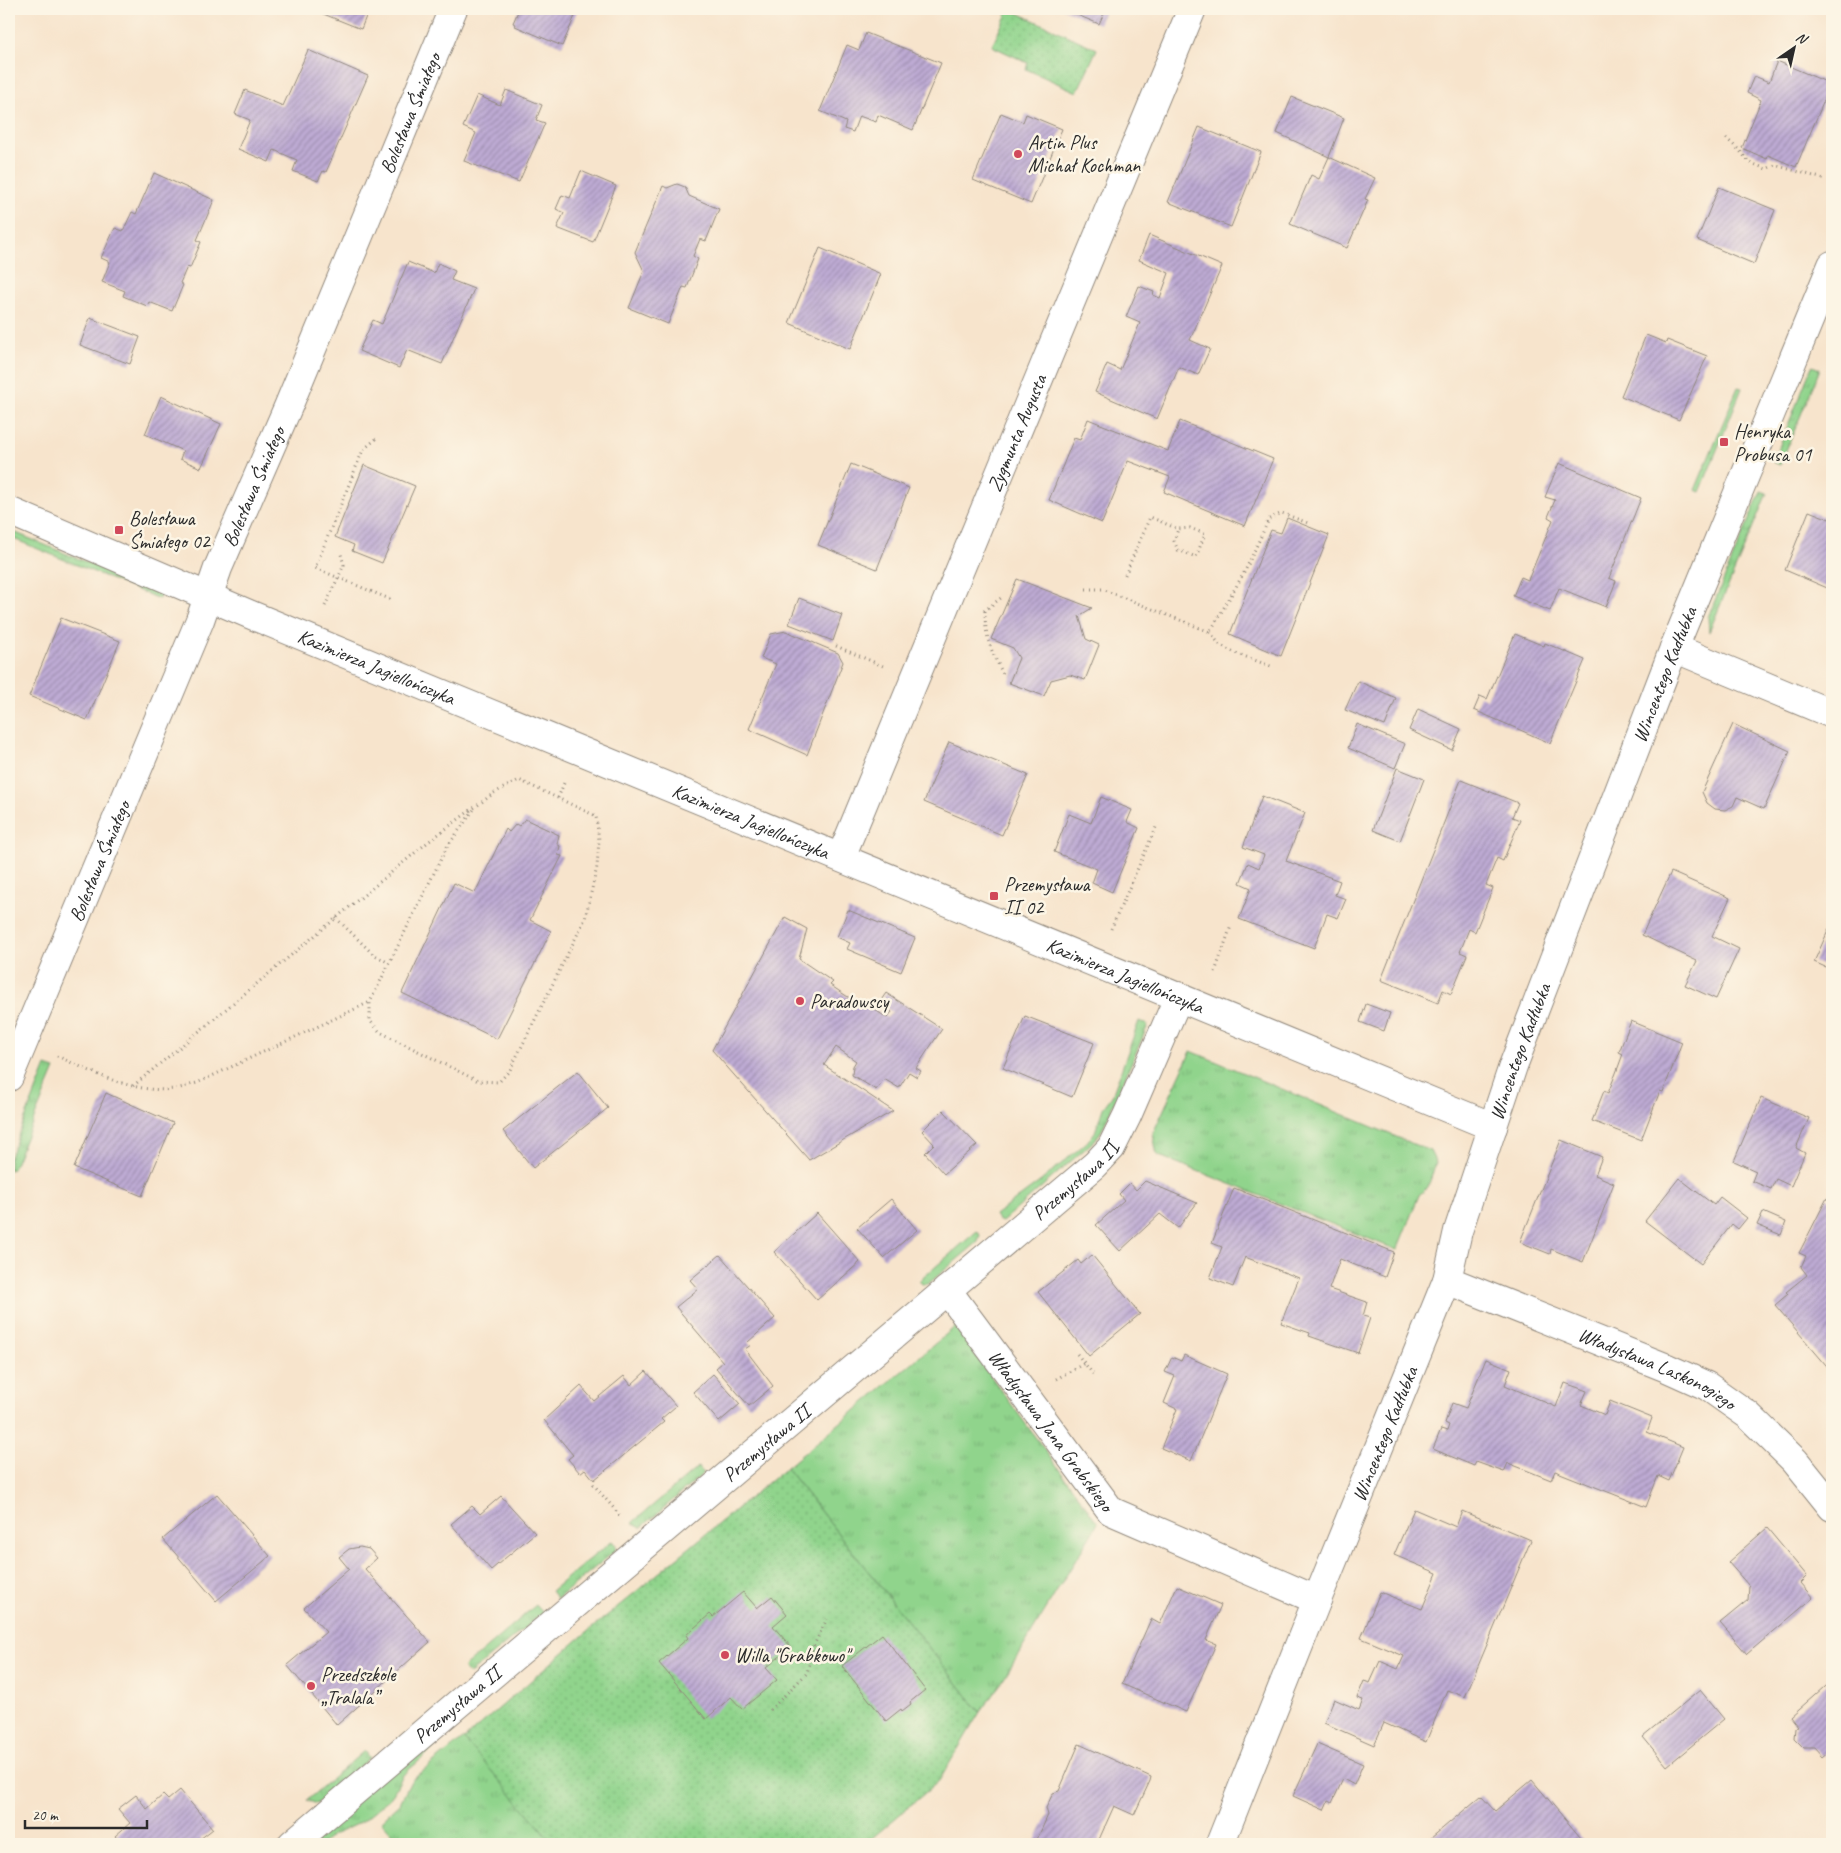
<svg xmlns="http://www.w3.org/2000/svg" width="1841" height="1853" font-family="Caveat,sans-serif">
<style>
.grass{fill:url(#grass-tufts);stroke:#5e805c}
.park{fill:url(#park-dots);stroke:#5e805c}
.building{fill:url(#building-hatch)}
.lines{fill:none;stroke-linecap:round;stroke-linejoin:round}
.minor-casing{stroke:#91887c;stroke-width:30}
.path{stroke:#91887c;stroke-width:3;stroke-dasharray:1 4;stroke-linecap:butt}
.minor{stroke:#fff;stroke-width:28}
.poi-dot{fill:#d1495b;stroke:#fcf5e5;stroke-width:2}
.labels{text-anchor:middle;stroke-width:5;stroke-linejoin:round;paint-order:stroke}
.street-label{font-size:20px;fill:#2b2b2b;stroke:#fcf5e5}
.poi-label{font-size:20px;fill:#2b2b2b;stroke:#fcf5e5;text-anchor:start}
</style>
<defs>
<pattern id="grass-tufts" width="24" height="20" patternUnits="userSpaceOnUse" patternTransform="scale(1.25)"><rect width="24" height="20" fill="#90d48c"/><path d="M3 7l-1-3M5 7V3M7 7l1-3M15 17l-1-3M17 17v-4M19 17l1-3" fill="none" stroke="#7cb679"/></pattern>
<pattern id="park-dots" width="8" height="8" patternUnits="userSpaceOnUse" patternTransform="scale(1.25)"><rect width="8" height="8" fill="#90d48c"/><path d="M2 2h.1M6 6h.1" fill="none" stroke="#7cb679" stroke-width="1.8" stroke-linecap="round"/></pattern>
<pattern id="building-hatch" width="6" height="6" patternUnits="userSpaceOnUse" patternTransform="scale(1.25)"><rect width="6" height="6" fill="#beabd4"/><path d="M-1 1l2-2M0 6l6-6M5 7l2-2" fill="none" stroke="#9b8bac"/></pattern>
</defs>
<rect width="100%" height="100%" fill="#fcf5e5"/>
<filter id="ink" filterUnits="userSpaceOnUse"><feTurbulence type="fractalNoise" baseFrequency=".02" numOctaves="2"/><feDisplacementMap in="SourceGraphic" scale="10" xChannelSelector="R" yChannelSelector="G"/><feConvolveMatrix kernelMatrix="1 2 1 2 8 2 1 2 1" color-interpolation-filters="sRGB"/></filter>
<filter id="wash" filterUnits="userSpaceOnUse"><feTurbulence type="fractalNoise" baseFrequency=".0096" numOctaves="4" result="noise"/><feDisplacementMap in="SourceGraphic" scale="20" xChannelSelector="R" yChannelSelector="G"/><feGaussianBlur stdDeviation="1.12" result="paint"/><feColorMatrix in="noise" values="0 0 0 0 0 0 0 0 0 0 0 0 0 0 0 0 0 1.4 0 .05"/><feComposite in="paint" operator="in"/></filter>
<g filter="url(#wash)">
<rect width="100%" height="100%" fill="#f7e4cc"/>
<path class="grass" d="M1812 366 1820 369 1780 465 1773 462Z
M1738 387 1742 388 1700 492 1695 490Z
M1761 491 1767 493 1709 632 1708 617Z
M9 530 161 593 159 599 9 537Z
M1139 1021 1148 1025 1102 1130 1095 1140 1002 1222 998 1220 995 1215 1041 1181 1087 1142 1095 1132 1103 1108 1112 1096Z
M1191 1051 1430 1151 1436 1163 1428 1187 1419 1195 1397 1250 1157 1155 1153 1133Z
M46 1066 55 1069 13 1169 9 1170V1159Z
M977 1231 980 1235 978 1242 928 1284H922L919 1281Z
M955 1327 1098 1523 1002 1682 980 1712 786 1468Z
M698 1467 704 1473 641 1528 632 1523Z
M612 1541 616 1545 615 1551 557 1599 551 1591Z
M536 1605 543 1613 469 1674 463 1668Z
M464 1738 554 1844H401L381 1821 400 1803 411 1781Z
M436 1746 403 1775 391 1797 363 1821 331 1836 322 1844H315L337 1815 387 1773Z
M364 1751 369 1758 317 1804 307 1800Z"/>
<path class="park" d="M1009 9 1097 49 1077 92 1026 69 1028 63 992 46Z
M786 1468 980 1712 939 1781 865 1844H554L464 1739 581 1637Z"/>
<g id="blocks">
<path class="building" d="M311 9H369L361 29Z
M519 9H578L562 46 515 26 516 24 513 23Z
M1063 9H1106L1099 24Z
M866 33 941 63 913 130 878 115 876 122 859 116 853 132 844 129 846 122 820 111 847 45 859 50Z
M308 50 368 76 326 172 323 171 318 181 293 171 297 160 274 150 269 162 238 149 250 120 235 114 245 90 283 106Z
M1777 61 1831 84 1796 167 1768 155 1767 159 1742 148 1761 100 1747 93 1754 76 1769 82Z
M506 90 542 105 536 120 545 123 519 182 464 161 476 133 463 127 477 95 500 105Z
M1292 97 1344 118 1329 157 1277 133Z
M1001 113 1023 122 1026 114 1062 129 1031 204 973 180Z
M1199 127 1261 152 1231 227 1168 202Z
M1329 157 1375 178 1365 199 1368 200 1347 248 1290 224 1311 175 1319 179Z
M581 171 616 186 593 242 557 228 564 213 556 209 562 195 570 198Z
M154 173 214 200 197 240 201 242 190 268 187 267 180 283 183 285 172 311 149 302 147 306 123 296 125 291 102 282 110 262 101 258 115 228 123 231 132 212 136 214Z
M677 184 685 187 689 196 719 209 706 241 700 239 693 256 698 259 687 288 683 287 668 324 629 308 644 271 635 252 663 186 667 188Z
M1719 187 1775 210 1754 264 1697 240Z
M1149 235 1222 266 1190 340 1210 349 1198 375 1179 367 1157 419 1095 392 1107 364 1120 370 1140 323 1126 317 1139 286 1154 292 1153 295 1160 298 1169 273 1139 260Z
M820 248 881 274 850 349 789 323Z
M408 262 434 273 438 263 455 271 451 280 474 289 442 364 407 350 399 368 359 351 373 320 382 324Z
M90 318 140 337 130 364 80 345Z
M1646 335 1666 343 1667 340 1707 356 1679 420 1621 396Z
M161 396 221 424 201 468 180 459 183 451 145 434Z
M1088 419 1168 451 1180 421 1273 459 1245 526 1164 492 1170 477 1128 461 1102 523 1049 500 1074 438 1080 440Z
M1559 463 1641 498 1609 578 1616 581 1606 607 1559 588 1550 611 1513 596 1521 577 1528 580 1553 520 1548 517 1555 500 1545 497Z
M851 464 909 488 877 569 818 545Z
M364 465 415 486 382 563 352 551 354 545 335 537Z
M1809 511 1832 520V590L1785 570Z
M1287 518 1329 535 1281 656 1230 634 1271 530 1281 533Z
M1017 579 1092 608 1079 616 1086 639 1099 645 1085 680 1070 675 1051 680 1044 696 1009 683 1019 658 1013 648 991 639Z
M799 598 842 615 833 641 789 624Z
M61 618 120 641 87 720 29 696Z
M786 631 838 653 843 662 807 755 749 729 776 664 761 658 771 634Z
M1515 634 1544 646 1545 643 1585 660 1550 743 1474 710 1480 696 1487 699Z
M1358 681 1396 698 1385 726 1345 710Z
M1418 709 1461 729 1452 750 1409 730Z
M1357 724 1405 744 1395 768 1348 748Z
M1733 724 1790 751 1764 809 1737 797 1733 806 1725 810 1715 809 1707 803 1702 792Z
M949 742 1028 775 1002 835 924 802Z
M1397 768 1424 779 1400 841 1373 830Z
M1461 780 1518 803 1512 817 1520 820 1503 861 1497 858 1486 885 1493 888 1475 932 1469 929 1460 952 1467 955 1451 994 1443 990 1438 1003 1381 980Z
M1262 796 1305 813 1286 861 1340 881 1335 895 1346 899 1338 918 1327 914 1314 948 1239 919 1251 888 1240 883 1248 863 1259 868 1264 855 1243 847Z
M1101 797 1132 810 1127 822 1139 828 1112 892 1092 883 1097 869 1054 852 1069 814 1091 823Z
M525 819 559 835 557 844 560 846 558 855 562 856 530 920 551 931 497 1039 402 993 454 883 475 893 506 829 509 832 516 824 519 826Z
M1671 872 1730 898 1712 936 1739 949 1716 999 1685 985 1697 961 1642 935Z
M848 910 915 938 901 972 847 949 850 943 837 937Z
M785 917 807 929 799 959 833 982 830 985 863 1007 865 1003 887 1018 892 1012 879 1003 886 993 942 1029 916 1068 921 1071 917 1077 909 1072 899 1088 884 1079 876 1090 852 1075 853 1066 856 1061 836 1047 824 1065 893 1111 809 1160 712 1050Z
M1832 922V970L1814 962Z
M1366 1004 1390 1013 1384 1031 1360 1022Z
M1025 1016 1094 1043 1072 1097 1003 1068Z
M1631 1021 1682 1042 1663 1092 1660 1091 1641 1140 1592 1121 1604 1091 1608 1093 1616 1073 1623 1054 1619 1052Z
M578 1071 608 1108 533 1168 503 1131Z
M106 1093 173 1123 142 1196 74 1168Z
M1761 1098 1809 1118 1796 1148 1805 1153 1791 1186 1776 1179 1771 1189 1752 1181 1756 1171 1734 1161Z
M943 1110 977 1145 944 1174 925 1153 934 1144 922 1131Z
M1561 1140 1602 1157 1595 1175 1614 1183 1583 1262 1551 1249 1550 1254 1520 1242Z
M1679 1178 1714 1205 1720 1197 1747 1218 1738 1229 1732 1224 1701 1264 1645 1221Z
M1145 1181 1197 1203 1178 1228 1160 1214 1120 1251 1096 1225 1124 1200 1119 1194 1130 1183 1136 1190Z
M1234 1188 1394 1252 1385 1277 1340 1259 1329 1289 1367 1302 1363 1316 1370 1318 1358 1353 1309 1336 1310 1333 1281 1323 1299 1278 1245 1257 1233 1287 1210 1278 1222 1247 1212 1243Z
M1827 1198 1832 1201V1372L1775 1305 1788 1294 1786 1292 1807 1275 1801 1267 1806 1256 1799 1253Z
M891 1199 917 1230 884 1258 857 1228Z
M1763 1212 1786 1222 1781 1235 1757 1225Z
M817 1213 860 1262 817 1300 774 1252Z
M720 1255 775 1318 748 1342 751 1345 745 1349 773 1386 749 1406 716 1368 723 1362 676 1307 698 1289 690 1280Z
M1092 1255 1140 1314 1089 1356 1038 1292 1078 1260 1081 1264Z
M1184 1355 1227 1374 1191 1461 1161 1448 1177 1409 1164 1403 1175 1376 1165 1372 1172 1357 1181 1361Z
M1486 1359 1511 1369 1505 1385 1556 1407 1565 1383 1587 1391 1581 1405 1605 1415 1610 1401 1652 1418 1647 1432 1683 1447 1669 1481 1658 1476 1646 1507 1555 1471 1551 1480 1508 1463 1504 1472 1476 1462 1474 1466 1433 1449 1441 1429 1447 1431 1449 1425 1445 1423 1452 1403 1466 1408Z
M646 1371 676 1406 661 1419 664 1422 594 1480 585 1469 580 1473 568 1459 573 1455 544 1420 581 1386 594 1401 624 1376 631 1385Z
M713 1374 740 1404 719 1422 693 1392Z
M217 1494 270 1556 216 1601 163 1539Z
M501 1496 535 1533 491 1570 451 1524 472 1506 480 1514Z
M1414 1509 1456 1527 1462 1511 1531 1540 1465 1697 1447 1690 1426 1742 1384 1723 1374 1745 1324 1723 1334 1699 1359 1710 1363 1700 1357 1698 1364 1681 1370 1683 1380 1661 1398 1669 1404 1656 1361 1638 1380 1592 1422 1609 1437 1573 1394 1555Z
M1767 1528 1807 1576 1800 1583 1813 1598 1747 1654 1720 1623 1748 1600 1749 1586 1728 1562Z
M360 1547 369 1549 377 1558 365 1569 430 1642 337 1725 287 1665 326 1632 304 1608 349 1569 339 1557 349 1549Z
M1177 1586 1221 1605 1206 1640 1216 1644 1186 1712 1122 1684 1151 1619 1160 1624Z
M743 1592 757 1608 772 1596 787 1614 773 1626 791 1647 766 1668 777 1680 742 1709 731 1697 706 1719 659 1663 688 1638 686 1635 710 1614 713 1617Z
M882 1634 925 1690 910 1702 911 1704 902 1711 901 1709 886 1721 842 1666Z
M1832 1680V1749L1823 1757 1815 1748H1804L1794 1738 1795 1727 1797 1726 1790 1717Z
M1700 1690 1724 1719 1667 1766 1643 1737Z
M1079 1744 1151 1777 1150 1781 1134 1815 1114 1806 1097 1844H1035L1048 1815 1046 1808 1053 1793 1059 1791Z
M1317 1744 1363 1764 1354 1785 1343 1779 1332 1803 1328 1801 1324 1810 1293 1796Z
M1532 1780 1586 1844H1529L1528 1843 1527 1844H1424L1481 1796 1495 1811Z
M180 1790 213 1829 200 1839 204 1843 203 1844H122L115 1836 130 1823 118 1809 136 1795 147 1809 163 1795 168 1800Z"/>
</g>
</g>
<g filter="url(#ink)">
<use href="#blocks" fill-opacity="0" stroke="#91887c" stroke-width="1"/>
<g class="lines">
<g class="minor-casing">
<g id="minor">
<path id="s1" d="M9 511 249 614 1493 1127"/>
<path d="M1674 648 1832 714"/>
<path id="s2" d="M841 857 1192 9"/>
<path id="s3" d="M9 1077 200 620 218 568 288 407 453 9"/>
<path id="s4" d="M1447 1280 1667 1368 1707 1386 1748 1415 1795 1461 1832 1507"/>
<path id="s5" d="M947 1290 1111 1511 1317 1600"/>
<path id="s6" d="M292 1844 1095 1165 1111 1148 1127 1116 1179 996"/>
<path id="s7" d="M1220 1844 1317 1600 1447 1280 1458 1231 1513 1066 1674 648 1832 265"/>
</g>
</g>
<path class="path" d="M1726 138 1740 151 1749 162 1766 169 1775 165 1824 179
M376 439 363 450 315 568 392 600
M1125 575 1150 517 1178 529 1190 528 1205 534 1196 557 1178 550 1174 541 1178 529
M1086 589H1102L1210 632 1245 571 1269 519 1282 513 1308 523
M325 606 344 565 341 554
M984 611 1001 598
M985 611C985 639 991 650 1003 674
M1210 632 1219 644 1233 652 1273 667
M836 646 883 666
M558 798 564 783
M336 918 373 954 389 963
M1111 929 1157 825
M1215 972 1231 926
M57 1056C93 1072 133 1094 174 1089 182 1088 189 1085 197 1083L370 1002
M133 1086 428 842 494 793 519 780 596 816 599 840 597 867 585 919 510 1070 499 1082 478 1081 380 1032 370 1021V1002L447 847 475 808
M1077 1354 1093 1374
M1056 1379 1085 1363
M593 1484 622 1518
M770 1710 807 1673 814 1645 827 1619"/>
<use href="#minor" class="minor"/>
</g>
</g>
<g class="poi-dot">
<circle cx="1018" cy="154" r="5"/>
<rect x="1719" y="437" width="10" height="10" rx="2.5"/>
<rect x="114" y="525" width="10" height="10" rx="2.5"/>
<rect x="989" y="891" width="10" height="10" rx="2.5"/>
<circle cx="800" cy="1001" r="5"/>
<circle cx="725" cy="1655" r="5"/>
<circle cx="311" cy="1686" r="5"/>
</g>
<g class="labels">
<g class="street-label">
<text dy="7" stroke="none"><textPath href="#s3" startOffset="1044">Bolesława Śmiałego</textPath></text>
<text dy="7" stroke="none"><textPath href="#s2" startOffset="459">Zygmunta Augusta</textPath></text>
<text dy="7" stroke="none"><textPath href="#s3" startOffset="639">Bolesława Śmiałego</textPath></text>
<text dy="7" stroke="none"><textPath href="#s1" startOffset="399">Kazimierza Jagiellończyka</textPath></text>
<text dy="7" stroke="none"><textPath href="#s7" startOffset="1252">Wincentego Kadłubka</textPath></text>
<text dy="7" stroke="none"><textPath href="#s1" startOffset="804">Kazimierza Jagiellończyka</textPath></text>
<text dy="7" stroke="none"><textPath href="#s3" startOffset="234">Bolesława Śmiałego</textPath></text>
<text dy="7" stroke="none"><textPath href="#s1" startOffset="1209">Kazimierza Jagiellończyka</textPath></text>
<text dy="7" stroke="none"><textPath href="#s7" startOffset="848">Wincentego Kadłubka</textPath></text>
<text dy="7" stroke="none"><textPath href="#s6" startOffset="1026">Przemysława II</textPath></text>
<text dy="7" stroke="none"><textPath href="#s4" startOffset="228">Władysława Laskonogiego</textPath></text>
<text dy="7" stroke="none"><textPath href="#s5" startOffset="175">Władysława Jana Grabskiego</textPath></text>
<text dy="7" stroke="none"><textPath href="#s7" startOffset="442">Wincentego Kadłubka</textPath></text>
<text dy="7" stroke="none"><textPath href="#s6" startOffset="621">Przemysława II</textPath></text>
<text dy="7" stroke="none"><textPath href="#s6" startOffset="216">Przemysława II</textPath></text>
</g>
<g class="poi-label">
<text x="1028" y="149">Artin Plus<tspan x="1028" dy="23">Michał Kochman</tspan></text>
<text x="1734" y="438">Henryka<tspan x="1734" dy="23">Probusa 01</tspan></text>
<text x="129" y="525">Bolesława<tspan x="129" dy="23">Śmiałego 02</tspan></text>
<text x="1004" y="891">Przemysława<tspan x="1004" dy="23">II 02</tspan></text>
<text x="810" y="1008">Paradowscy</text>
<text x="735" y="1662">Willa "Grabkowo"</text>
<text x="321" y="1681">Przedszkole<tspan x="321" dy="23">„Tralala”</tspan></text>
</g>
</g>
<rect width="1841" height="1853" fill="none" stroke="#fcf5e5" stroke-width="30"/>
<g transform="translate(1794 48) rotate(34)" stroke="#fcf5e5" stroke-width="4" paint-order="stroke">
<path d="M0-4L9 19L0 12L-9 19Z" fill="#2b2b2b"/>
<text y="-8" font-size="14" font-weight="bold" text-anchor="middle" fill="#2b2b2b">N</text>
</g>
<path d="M25 1820v8h122v-8" fill="none" stroke="#2b2b2b" stroke-width="2.5"/>
<text x="32" y="1820" font-size="15" fill="#2b2b2b" stroke="#fcf5e5" stroke-width="4" paint-order="stroke">20 m</text>
</svg>
